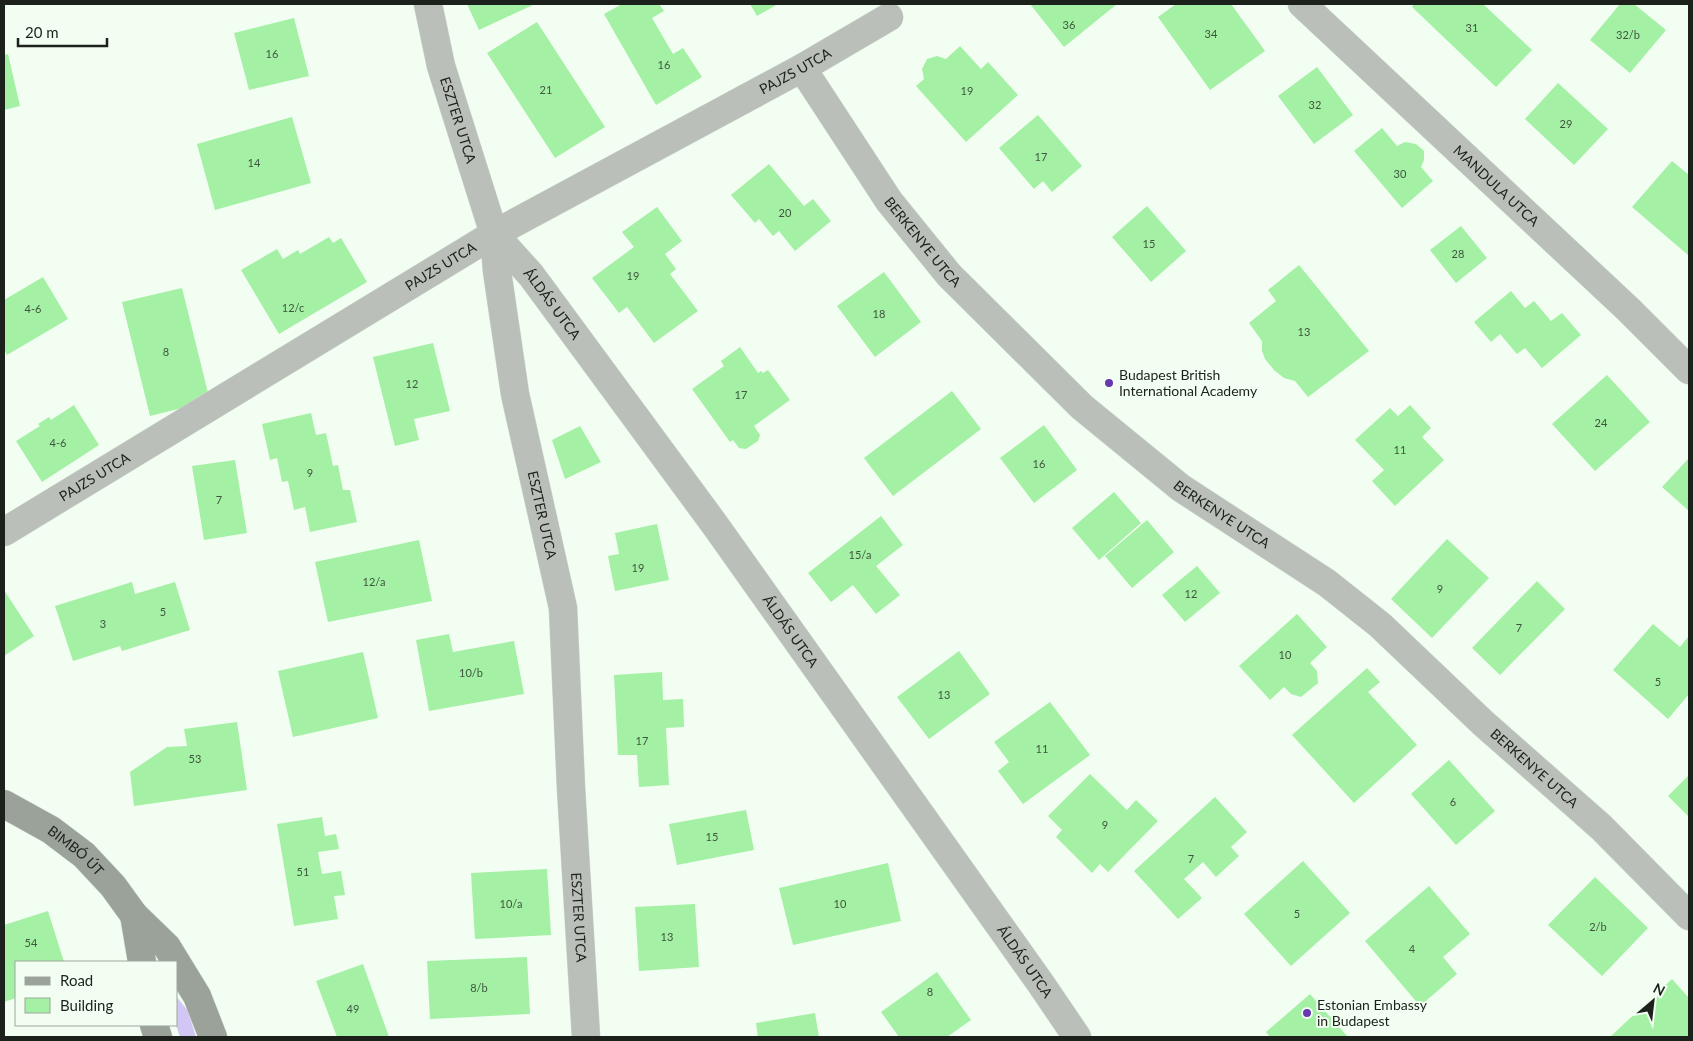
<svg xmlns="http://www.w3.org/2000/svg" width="1693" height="1041" font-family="Lato,sans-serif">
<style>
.green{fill:#d2c6f4}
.building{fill:#a4f0a4}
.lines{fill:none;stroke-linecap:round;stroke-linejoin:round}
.street-casing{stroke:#d0dbd0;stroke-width:29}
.secondary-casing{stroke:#d0dbd0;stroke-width:29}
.street{stroke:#babfb9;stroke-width:28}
.secondary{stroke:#9aa29a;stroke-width:28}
.poi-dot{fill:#6738af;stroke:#f2fef2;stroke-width:2}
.labels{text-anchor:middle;stroke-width:4;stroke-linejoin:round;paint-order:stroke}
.number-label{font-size:11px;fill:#3f553e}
.street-label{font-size:14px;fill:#1d211c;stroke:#f2fef2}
.poi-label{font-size:14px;fill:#1d211c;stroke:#f2fef2;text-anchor:start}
</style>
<rect width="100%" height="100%" fill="#f2fef2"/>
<path class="green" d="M176 996 188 1011 196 1037H180L176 1025Z"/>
<path class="building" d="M467 4H535L479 30Z
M622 4H659L664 11 652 18 673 54 683 48 702 77 656 105 604 14Z
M750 4H778L757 16Z
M1030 4H1117L1064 47Z
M1176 4H1231L1265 51 1210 90 1158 17Z
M1414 4H1483L1532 50 1496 87 1412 7Z
M1620 4H1634L1666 30 1630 73 1590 40Z
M294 18 309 76 249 90 234 33Z
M537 22 605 127 555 158 487 53Z
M960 46 981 69 988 62 1018 95 966 142 916 86 924 79 922 69 927 59 937 56 946 59Z
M8 54 20 106 4 110V55Z
M1317 67 1353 115 1314 144 1278 96Z
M1558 83 1608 129 1574 165 1525 119Z
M1038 115 1082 166 1052 192 1043 181 1034 189 999 148Z
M292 117 311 183 215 210 197 144Z
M1382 128 1397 146 1405 142 1416 144 1424 151V160L1421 167 1433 181 1402 208 1354 151Z
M1672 161 1689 175V253L1688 255 1632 207Z
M769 164 804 206 813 199 831 221 795 251 779 231 773 236 759 219 755 223 731 195Z
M1147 206 1186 251 1151 282 1112 237Z
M657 207 682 241 665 254 676 269 670 274 698 311 654 343 627 307 619 313 592 278 634 247 622 232Z
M1461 226 1487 258 1456 283 1430 250Z
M329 237 333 243 341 238 367 282 279 334 241 270 277 249 283 259 298 250 300 254Z
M1299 265 1369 351 1308 397 1295 381 1284 378 1274 370 1265 359 1262 351V341L1249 323 1276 301 1268 290Z
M884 272 921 322 875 357 837 306Z
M43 277 68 319 7 355 4 349V300Z
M182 288 210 401 150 416 122 302Z
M1511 291 1525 308 1534 301 1551 321 1562 313 1581 335 1542 368 1525 348 1517 354 1500 334 1491 342 1474 322Z
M433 343 450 411 414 419 419 440 395 446 373 357Z
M740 347 758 373 761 371 763 373 768 370 790 400 754 426 760 435 758 441 746 449 739 448 733 440 730 442 692 389 724 366 721 361Z
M1607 375 1650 422 1595 471 1552 424Z
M952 391 981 429 893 496 864 458Z
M74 405 99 445 42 482 16 441 40 426 38 424 49 417 51 420Z
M1410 405 1431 428 1422 437 1444 460 1395 506 1372 481 1384 470 1355 440 1390 408 1398 416Z
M311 413 316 435 326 433 333 466 338 465 343 490H350L357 522 310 532 305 507 294 510 288 481 282 482 277 458 270 460 262 424Z
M1044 425 1077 470 1034 503 1000 458Z
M580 426 601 462 565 479 552 440Z
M1689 458V511L1662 487Z
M235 460 247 533 204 540 192 466Z
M1114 492 1141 523 1099 560 1072 528Z
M881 516 903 545 876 566 900 595 876 614 853 585 831 602 808 573Z
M1147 520 1174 552 1132 588 1105 556Z
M657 524 669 580 615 591 608 556 619 554 615 533Z
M1447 539 1489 578 1432 638 1391 599Z
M419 540 432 601 328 622 315 562Z
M1197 566 1220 593 1185 622 1162 595Z
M1537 581 1565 609 1500 675 1472 648Z
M132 582 135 594 175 582 190 630 122 651 120 646 73 661 55 606Z
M4 590 34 636 4 656Z
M1297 614 1327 647 1310 663 1317 671 1318 683 1301 697 1291 694 1284 687 1270 700 1239 666Z
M1653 624 1680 647 1688 637 1689 639V694L1668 719 1613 670Z
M449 634 453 652 514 641 524 694 429 711 416 640Z
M959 651 990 694 929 739 897 697Z
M363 652 378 718 293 737 278 671Z
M1367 668 1380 682 1368 692 1417 745 1354 803 1292 735Z
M662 672 663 700 683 699 684 727 666 728 669 785 639 787 637 755H618L614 675Z
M1050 702 1090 755 1023 804 998 771 1009 762 994 742Z
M237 722 247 790 134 806 130 772 167 747 187 746 184 729Z
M1449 760 1495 811 1456 845 1411 794Z
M1090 774 1127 810 1136 800 1158 821 1108 872 1100 864 1092 873 1056 837 1062 830 1048 816Z
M1689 775V817L1668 796Z
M1215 797 1247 832 1231 847 1239 856 1216 877 1203 862 1184 879 1202 898 1178 919 1134 871Z
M746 810 754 850 677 865 669 824Z
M322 817 325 836 336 834 339 849 318 852 322 874 341 871 345 895 334 896 338 919 294 926 277 824Z
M1303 861 1350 913 1291 966 1244 914Z
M888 863 901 921 793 945 779 888Z
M547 869 551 935 475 939 471 873Z
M1595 877 1648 928 1602 976 1548 925Z
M1429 886 1470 934 1443 957 1457 974 1420 1006 1365 941Z
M695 904 699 967 639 971 635 907Z
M48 911 64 962H16V998L4 1002V925Z
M527 957 530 1014 430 1019 427 961Z
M363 964 389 1037H337L316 981Z
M937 972 971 1020 947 1037H899L881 1012Z
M1672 979 1689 998V1037H1610Z
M1310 994 1348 1037H1270L1266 1032Z
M815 1013 819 1037H758L756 1023Z"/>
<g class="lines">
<g class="street-casing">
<g id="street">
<path id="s1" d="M428 4 441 66 494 234 497 271 515 394 563 608 571 788 586 1037"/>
<path id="s2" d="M1302 4 1629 310 1689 370"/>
<path id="s3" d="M802 68 889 201 949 275 1082 407 1181 488 1327 583 1380 625 1483 723 1601 827 1689 916"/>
<path id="s4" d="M494 234 531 275 715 525 1041 984 1077 1037"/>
<path id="s5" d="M4 532 494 234 802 68 889 17"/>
</g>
</g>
<g class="secondary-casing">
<g id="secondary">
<path id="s6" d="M4 804 51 830 84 855 113 886 134 915 167 947 197 996 213 1037"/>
<path d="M134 915 142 962"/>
<path d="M154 1025 158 1037"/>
</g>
</g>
<use href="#street" class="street"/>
<use href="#secondary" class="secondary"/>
</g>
<g class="poi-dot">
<circle cx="1109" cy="383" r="5"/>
<circle cx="1307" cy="1013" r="5"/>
</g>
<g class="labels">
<g class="number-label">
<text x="1069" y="29">36</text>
<text x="1472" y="32">31</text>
<text x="1211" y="38">34</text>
<text x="1628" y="39">32/b</text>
<text x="272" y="58">16</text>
<text x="664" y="69">16</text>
<text x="546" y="94">21</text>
<text x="967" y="95">19</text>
<text x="1315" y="109">32</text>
<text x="1566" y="128">29</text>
<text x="1041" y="161">17</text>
<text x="254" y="167">14</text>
<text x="1400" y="178">30</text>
<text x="785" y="217">20</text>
<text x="1149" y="248">15</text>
<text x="1458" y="258">28</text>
<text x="633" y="280">19</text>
<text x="293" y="312">12/c</text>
<text x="33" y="313">4-6</text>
<text x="879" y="318">18</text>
<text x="1304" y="336">13</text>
<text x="166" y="356">8</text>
<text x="412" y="388">12</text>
<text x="741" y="399">17</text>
<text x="1601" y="427">24</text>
<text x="58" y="447">4-6</text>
<text x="1400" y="454">11</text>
<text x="1039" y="468">16</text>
<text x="310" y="477">9</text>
<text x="219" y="504">7</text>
<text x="860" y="559">15/a</text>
<text x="638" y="572">19</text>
<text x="374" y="586">12/a</text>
<text x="1440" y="593">9</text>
<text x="1191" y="598">12</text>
<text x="163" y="616">5</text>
<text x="103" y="628">3</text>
<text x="1519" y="632">7</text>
<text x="1285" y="659">10</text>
<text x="471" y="677">10/b</text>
<text x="1658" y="686">5</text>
<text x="944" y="699">13</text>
<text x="642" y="745">17</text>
<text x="1042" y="753">11</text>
<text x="195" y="763">53</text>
<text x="1453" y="806">6</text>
<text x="1105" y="829">9</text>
<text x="712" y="841">15</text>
<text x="1191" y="863">7</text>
<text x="303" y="876">51</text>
<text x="511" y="908">10/a</text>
<text x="840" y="908">10</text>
<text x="1297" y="918">5</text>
<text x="1598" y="931">2/b</text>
<text x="667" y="941">13</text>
<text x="31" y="947">54</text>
<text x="1412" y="953">4</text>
<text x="479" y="992">8/b</text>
<text x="930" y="996">8</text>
<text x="353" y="1013">49</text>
</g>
<g class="street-label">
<text dy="5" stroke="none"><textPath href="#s5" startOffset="916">PAJZS UTCA</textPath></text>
<text dy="5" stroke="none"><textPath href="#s1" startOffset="120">ESZTER UTCA</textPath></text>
<text dy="5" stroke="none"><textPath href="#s2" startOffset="266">MANDULA UTCA</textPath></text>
<text dy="5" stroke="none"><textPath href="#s3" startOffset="212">BERKENYE UTCA</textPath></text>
<text dy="5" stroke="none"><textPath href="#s5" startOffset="511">PAJZS UTCA</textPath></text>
<text dy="5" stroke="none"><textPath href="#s4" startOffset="91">ÁLDÁS UTCA</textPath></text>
<text dy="5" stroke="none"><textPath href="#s5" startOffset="106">PAJZS UTCA</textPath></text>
<text dy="5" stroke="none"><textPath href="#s3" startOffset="618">BERKENYE UTCA</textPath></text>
<text dy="5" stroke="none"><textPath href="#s1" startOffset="525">ESZTER UTCA</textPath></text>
<text dy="5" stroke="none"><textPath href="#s4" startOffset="496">ÁLDÁS UTCA</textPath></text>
<text dy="5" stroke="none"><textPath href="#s3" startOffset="1022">BERKENYE UTCA</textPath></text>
<text dy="5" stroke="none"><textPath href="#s6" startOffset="86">BIMBÓ ÚT</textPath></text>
<text dy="5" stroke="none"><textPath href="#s1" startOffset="930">ESZTER UTCA</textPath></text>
<text dy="5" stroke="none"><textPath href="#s4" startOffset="901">ÁLDÁS UTCA</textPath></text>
</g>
<g class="poi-label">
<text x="1119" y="380">Budapest British<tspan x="1119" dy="16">International Academy</tspan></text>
<text x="1317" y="1010">Estonian Embassy<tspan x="1317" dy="16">in Budapest</tspan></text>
</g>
</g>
<rect width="1693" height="1041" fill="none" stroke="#1d211c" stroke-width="10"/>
<rect x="15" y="961" width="162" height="65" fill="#f2fef2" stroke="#9da69c"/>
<rect x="25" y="977" width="25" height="8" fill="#9aa29a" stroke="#9da69c"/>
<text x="60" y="986" font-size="15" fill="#1d211c">Road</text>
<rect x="25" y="998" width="25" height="15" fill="#a4f0a4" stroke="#9da69c"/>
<text x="60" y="1011" font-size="15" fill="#1d211c">Building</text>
<g transform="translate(1653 1001) rotate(28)" stroke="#f2fef2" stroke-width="4" paint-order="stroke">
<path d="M0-4L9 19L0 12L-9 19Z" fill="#1d211c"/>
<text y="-8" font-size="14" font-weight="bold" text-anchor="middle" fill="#1d211c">N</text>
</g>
<path d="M18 38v8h89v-8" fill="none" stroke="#1d211c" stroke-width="2.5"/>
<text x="25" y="38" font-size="15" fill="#1d211c" stroke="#f2fef2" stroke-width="4" paint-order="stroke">20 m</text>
</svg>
